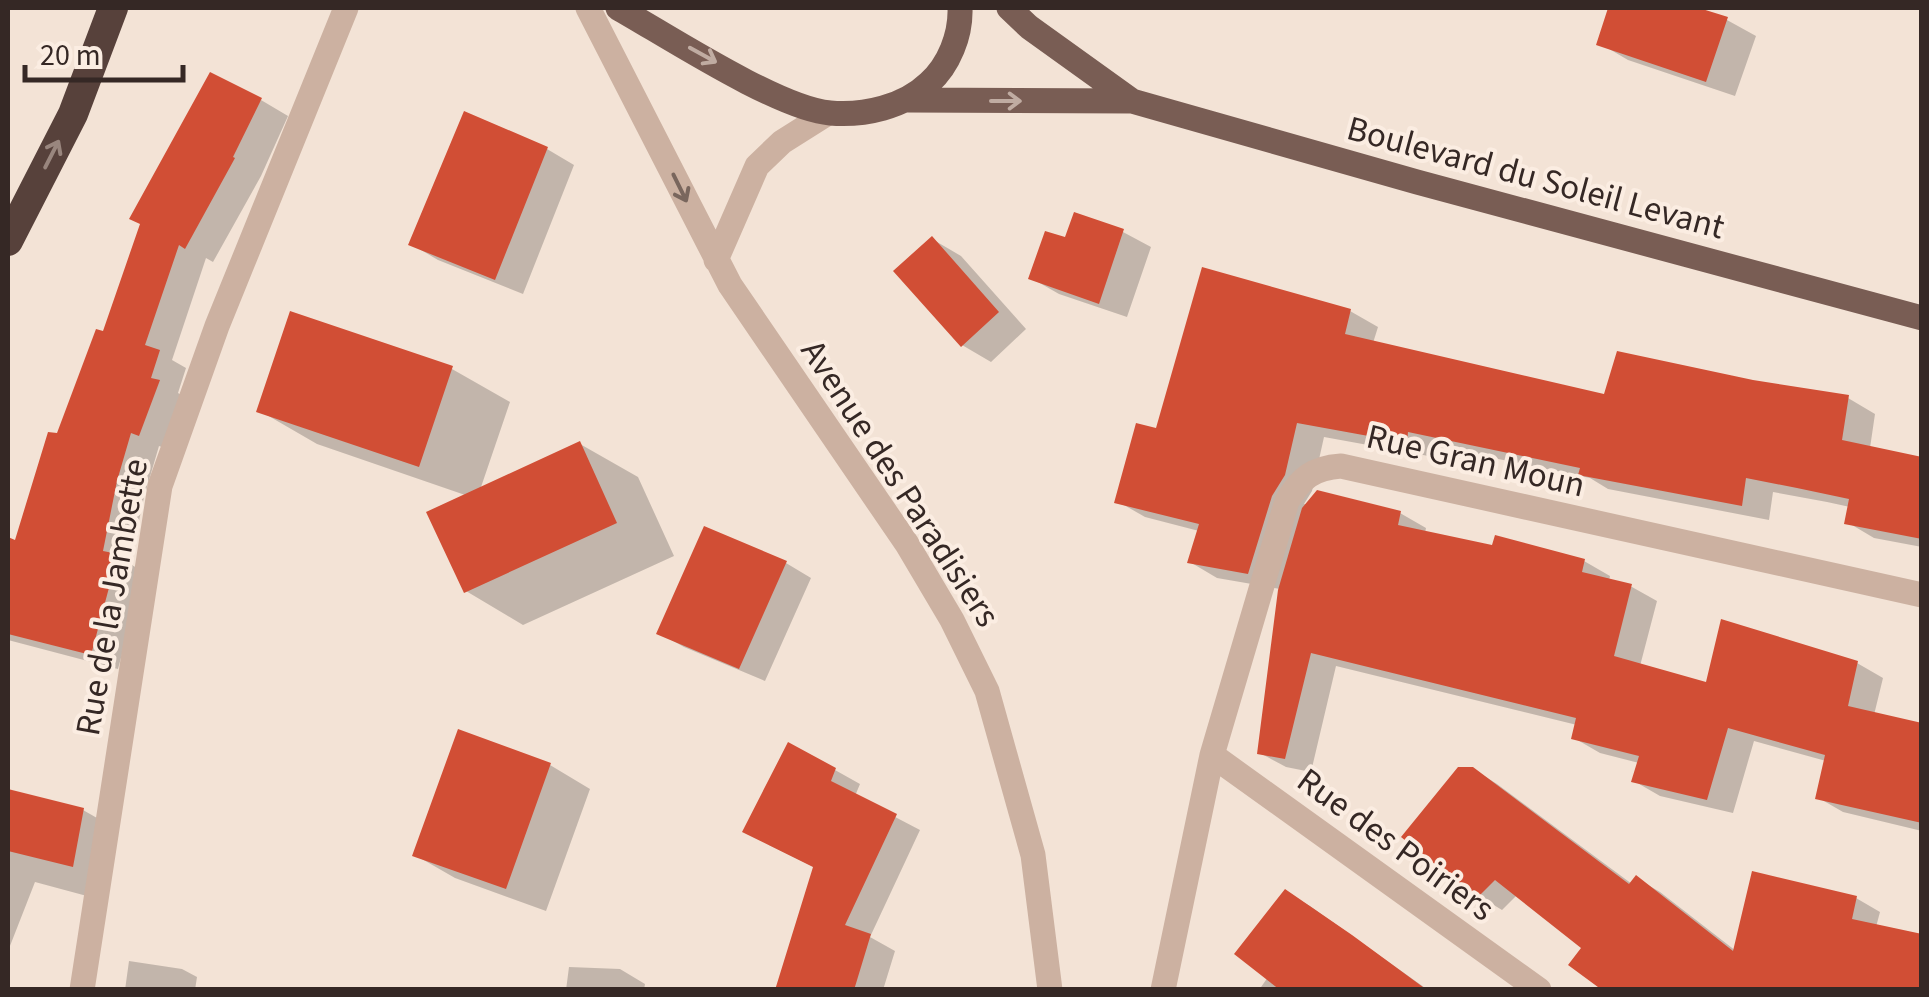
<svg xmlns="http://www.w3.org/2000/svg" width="1929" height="997" font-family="'Source Sans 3',sans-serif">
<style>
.shadow{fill:#0003}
.building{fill:#d14e35}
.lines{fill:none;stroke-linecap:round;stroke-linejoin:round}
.minor{stroke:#ccb1a1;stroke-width:25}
.major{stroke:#795d54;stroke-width:25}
.highway{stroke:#57413b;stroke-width:30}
.oneway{stroke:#c0aca2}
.oneway2{stroke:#99867e}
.oneway3{stroke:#79665d}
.labels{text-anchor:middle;stroke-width:8;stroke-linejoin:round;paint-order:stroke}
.street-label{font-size:35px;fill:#352825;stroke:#fbede2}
</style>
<rect width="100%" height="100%" fill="#f3e3d6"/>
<path class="shadow" d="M1611 8H1691L1727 20 1756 36 1735 96 1628 60 1599 43Z
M261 100 288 116 261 176 213 262 206 258 172 360 186 368 178 393 186 398 167 449 159 446 144 497 130 564 144 572 118 669 8 640V540L17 543 59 436 105 334Z
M547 149 574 165 523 294 438 260 411 244Z
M1075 215 1123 232 1151 247 1127 317 1059 294 1031 278 1066 241Z
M932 239 961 256 1026 329 991 362 962 345Z
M1350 311 1378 327 1373 343 1605 397 1753 382 1848 398 1875 414 1870 448 1922 459V547L1874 538 1847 522 1850 507 1827 502 1773 492 1769 520 1608 489 1590 478 1436 446 1434 457 1324 437 1312 491 1304 504 1400 513 1426 528 1425 533 1494 548 1584 561 1610 576 1609 581 1632 587 1657 601 1640 666 1708 685 1857 663 1883 678 1874 715 1922 726V831L1843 812 1817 797 1826 761 1754 741 1733 813 1660 796 1634 781 1639 763 1600 753 1574 738 1577 725 1336 666 1311 772 1286 767 1260 753 1280 589 1217 578 1190 562 1199 531 1145 517 1117 501 1158 431Z
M452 369 510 402 480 490 580 444 638 477 674 556 523 625 466 591 468 496 317 444 260 411Z
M786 563 811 578 765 681 684 647 659 633Z
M550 765 590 789 546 911 455 878 415 855Z
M1473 769 1497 784 1632 884 1636 878 1660 892 1736 951 1856 898 1880 912 1876 927 1922 990 1584 948 1517 895 1502 910 1479 896Z
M835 770 860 784 855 796 920 830 870 937 895 951 883 990H779L816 868 769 845Z
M8 792 83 810 111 826 98 899 35 882 8 951Z
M1285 892 1310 906 1428 990H1259L1268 977Z
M129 961 182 969 197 977 195 990H125Z
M569 967 620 969 645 984 644 990H566Z"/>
<path class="building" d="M1608 8H1699L1728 17 1706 82 1596 45Z
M210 72 262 98 233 157 235 158 185 249 179 245 145 345 160 350 151 378 160 380 139 436 131 433 117 481 103 551 118 554 91 655 8 634V537L15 540 48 432 57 433 96 329 103 331 140 224 129 219Z
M464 111 548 147 495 280 408 245Z
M1074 212 1124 229 1099 304 1028 279 1045 231 1065 237Z
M932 236 999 312 961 347 893 271Z
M1202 267 1351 309 1345 334 1604 394 1617 351 1753 380 1849 395 1842 440 1922 457V539L1844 524 1849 499 1797 488 1746 478 1742 506 1578 475 1580 468 1408 432 1407 443 1297 423 1285 475 1272 496 1248 574 1187 563 1199 524 1114 503 1136 423 1156 428Z
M290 311 453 366 419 467 256 412Z
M580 441 617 523 464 593 426 512Z
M1317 490 1401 511 1398 525 1492 545 1495 535 1585 559 1582 572 1632 584 1614 656 1706 682 1721 619 1858 661 1848 706 1922 723V823L1815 799 1825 755 1728 728 1707 800 1631 782 1639 756 1571 739 1576 718 1311 653 1285 759 1257 754 1278 590 1302 508Z
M704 526 787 561 739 669 656 634Z
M458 729 551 763 506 889 412 856Z
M788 742 836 768 831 781 897 814 845 925 871 934 854 990H775L813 867 742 832Z
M1458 767H1473L1629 884 1636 875 1733 951 1752 871 1857 896 1852 919 1922 934V990H1602L1568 965 1581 948 1495 880 1477 898 1401 837Z
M8 789 84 808 73 867 8 851Z
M1285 889 1352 935 1427 990H1280L1234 954Z"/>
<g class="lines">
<path class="minor" d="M588 8 730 285 907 544 952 620 987 691 1033 855 1050 990
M716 260 757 166 782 142 828 113
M1212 755 1539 990
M82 990 160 486 217 326 346 8
M1163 990 1212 755 1287 501C1301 478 1313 468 1341 466L1922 595"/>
<path class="major" d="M618 8C666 35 779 109 830 113 864 116 904 107 929 83 949 65 961 35 960 8
M1009 8 1029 27 1132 101
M908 100 1132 101 1417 182 1922 318"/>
<path class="highway" d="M8 241 73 114 113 8"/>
</g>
<defs><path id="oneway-shaft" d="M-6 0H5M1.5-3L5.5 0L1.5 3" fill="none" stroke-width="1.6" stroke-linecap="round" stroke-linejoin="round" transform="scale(2.5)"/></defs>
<g class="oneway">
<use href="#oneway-shaft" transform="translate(703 55) rotate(29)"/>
<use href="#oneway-shaft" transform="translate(1006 101)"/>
</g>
<use class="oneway2" href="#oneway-shaft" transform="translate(52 154) rotate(-63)"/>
<use class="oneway3" href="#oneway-shaft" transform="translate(680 188) rotate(64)"/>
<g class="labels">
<g class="street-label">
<text transform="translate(1536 177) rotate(15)" y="12">Boulevard du Soleil Levant</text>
<text transform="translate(1476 460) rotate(13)" y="12">Rue Gran Moun</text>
<text transform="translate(901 483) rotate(57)" y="12">Avenue des Paradisiers</text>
<text transform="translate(111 597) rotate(-80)" y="12">Rue de la Jambette</text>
<text transform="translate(1396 844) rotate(36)" y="12">Rue des Poiriers</text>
</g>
</g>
<rect width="1929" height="997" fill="none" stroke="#352825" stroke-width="20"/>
<path d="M25 65v15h158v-15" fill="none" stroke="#352825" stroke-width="5"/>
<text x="40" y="65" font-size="30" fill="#352825" stroke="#fbede2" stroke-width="8" paint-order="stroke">20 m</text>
</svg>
